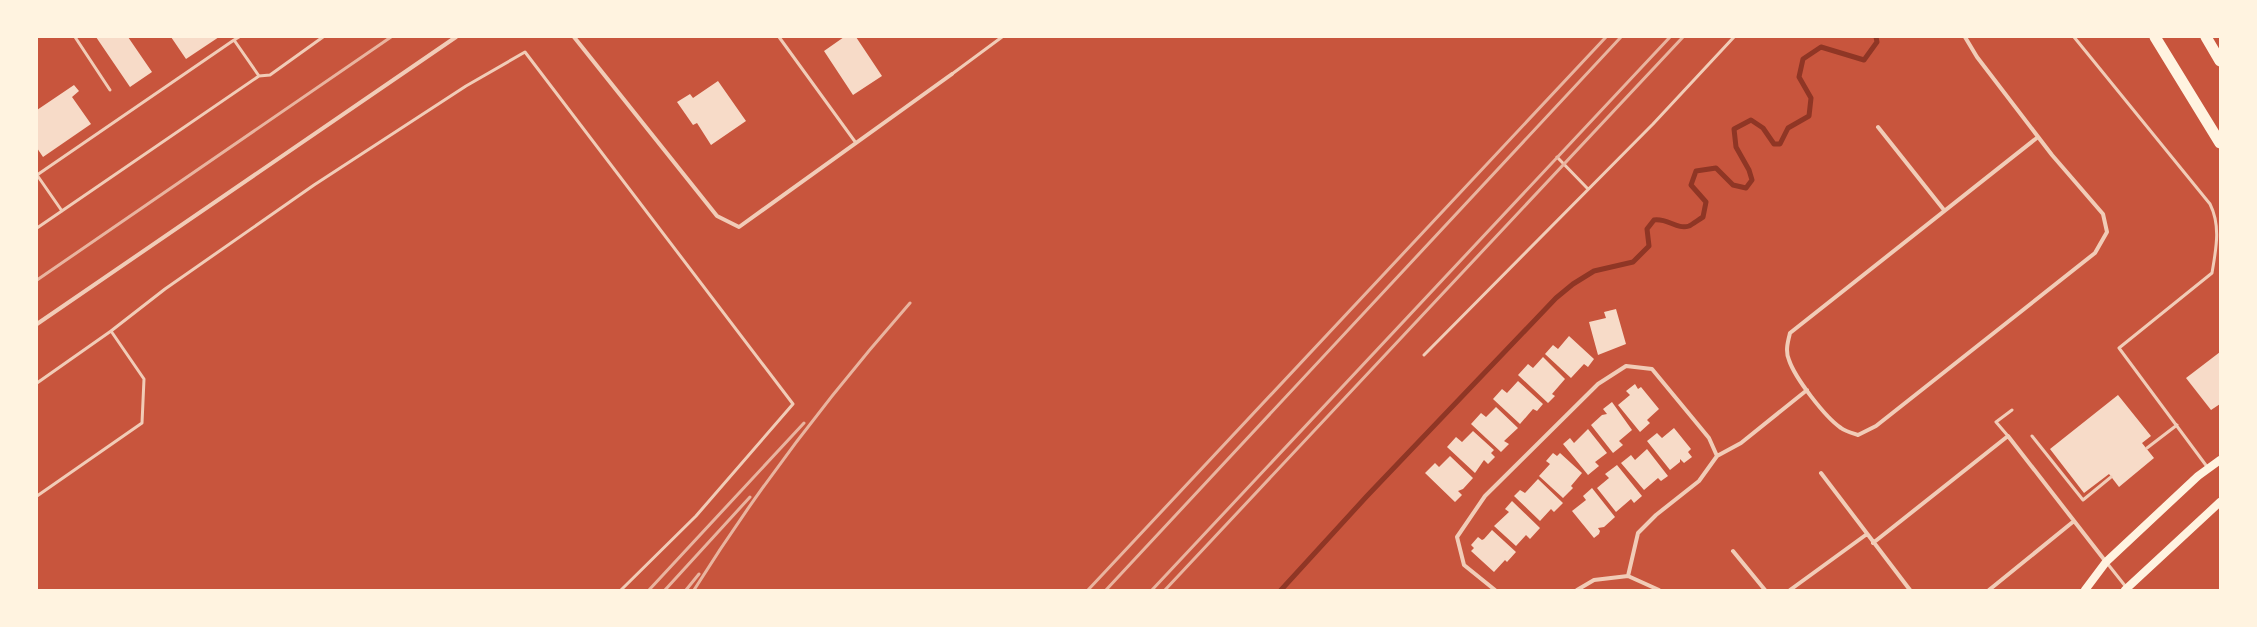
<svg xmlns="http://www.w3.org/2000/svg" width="2257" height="627" font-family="Karla,sans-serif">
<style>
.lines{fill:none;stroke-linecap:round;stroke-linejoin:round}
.stream{stroke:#8f3625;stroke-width:5}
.building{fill:#f7dbc8}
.service{stroke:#f1ccb7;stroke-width:3}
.minor{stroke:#f1ccb7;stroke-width:4}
.secondary{stroke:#fff3e0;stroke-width:8}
.trunk{stroke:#fff3e0;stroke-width:11}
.rail{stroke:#e9b49f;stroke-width:3}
</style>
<rect width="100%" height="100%" fill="#c8553d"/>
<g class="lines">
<path class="stream" d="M1281 590 1367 496 1556 298 1573 284 1594 271 1633 262 1649 246 1647 229 1654 220C1668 218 1677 230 1689 226 1693 224 1698 220 1703 217L1706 202 1691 185 1696 171 1716 168 1733 185 1746 188 1752 180 1749 170 1736 147 1734 129 1751 120 1763 128 1774 144H1780L1788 128 1809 116 1811 98 1799 77 1803 59 1821 47 1864 60 1877 42 1876 37"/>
</g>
<path class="building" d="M96 37H128L152 72 130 87Z
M171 37H219L186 59Z
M844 37H856L882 76 853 95 824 51Z
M718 81 746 121 711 145 697 123 693 125 677 102 690 94 693 98Z
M74 85 79 91 72 97 91 124 43 157 37 148V110Z
M1616 309 1626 344 1598 355 1589 322 1606 318 1604 312Z
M1569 336 1594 359 1588 367 1584 364 1571 378 1545 354 1553 345 1558 349Z
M2220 352V404L2211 410 2186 378Z
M1543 357 1565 379 1552 394 1555 396 1548 403 1518 375 1528 364 1533 368Z
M1518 381 1543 404 1537 411 1533 409 1520 424 1493 399 1502 389 1507 393Z
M1635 384 1638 389 1641 387 1659 409 1647 420 1650 423 1640 432 1618 405 1630 395 1626 391Z
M2118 395 2151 436 2142 443 2154 458 2119 487 2109 474 2084 493 2050 449Z
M1612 402 1632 430 1619 441 1623 445 1613 453 1591 425 1602 415 1607 414 1603 409Z
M1496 407 1518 428 1504 441 1509 444 1501 452 1471 424 1481 413 1486 417Z
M1674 428 1691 449 1688 452 1692 457 1684 463 1680 459V462L1670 470 1647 441 1657 433 1662 438Z
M1588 429 1607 453 1595 462 1599 466 1588 475 1563 444 1570 438 1574 443Z
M1473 431 1494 450 1491 453 1495 457 1488 464 1484 460 1475 473 1447 447 1456 437 1462 442Z
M1647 449 1668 476 1661 481 1658 478 1644 490 1621 463 1631 455 1635 460Z
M1553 453 1557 456 1560 453 1582 473 1571 486 1573 488 1563 498 1539 476 1550 464 1546 461Z
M1450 456 1473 478 1463 489 1458 491 1462 495 1455 502 1425 473 1435 463 1439 467Z
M1617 465 1642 496 1634 503 1631 499 1616 512 1597 488 1609 478 1605 474Z
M1538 479 1563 503 1554 512 1551 509 1540 521 1514 496 1520 490 1525 493Z
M1592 488 1615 517 1604 527 1598 528 1600 531 1599 534 1594 538 1572 511 1586 500 1583 496Z
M1512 501 1540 528 1530 539 1526 535 1516 546 1494 526 1509 512 1505 509Z
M1492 530 1516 552 1507 562 1505 560 1494 572 1471 551 1474 548 1471 545 1478 537 1482 540 1484 539Z"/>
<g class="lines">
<path class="service" d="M75 37 110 90
M779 37 856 143
M2074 37 2210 204C2221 226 2216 249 2212 273L2119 348 2208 468
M952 74 1002 37
M259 76 270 75 323 37
M1557 157 1588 189
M37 175 234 40
M37 175 62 211
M37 228 259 76 234 40 239 37
M1424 355 1653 124 1734 37
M37 383 111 331
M2008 436 1996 422 2012 410
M2032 436 2083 500 2111 477
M2147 448 2177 425
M37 496 142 423 144 379 111 331 165 289 314 185 466 86 525 52 793 404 696 516 621 590
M2107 563 2126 587"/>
<path class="minor" d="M574 37 717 216 739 227 952 74
M1965 37 1977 57 2052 155 2103 214 2107 232 2095 253 1876 426 1858 435C1852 433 1845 431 1841 428 1825 417 1795 378 1789 360 1785 351 1788 341 1790 333L2038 137
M1878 127 1944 210
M37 324 456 37
M1821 473 1910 590
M1873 543 2008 436 2106 562
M1733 551 1765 590
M1628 576 1638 533 1656 515 1699 481 1717 456 1741 443 1807 390
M1495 590 1464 565 1457 537 1485 496 1598 384 1626 366 1652 369 1709 438 1717 456
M1577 590 1594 580 1628 576 1659 590
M1790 590 1867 534
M1989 590 2074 521"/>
<path class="secondary" d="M2085 590 2106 562 2198 476 2220 460
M2125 590 2220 502"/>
<path class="trunk" d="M2155 37 2220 143
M2206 37 2220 61"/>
<path class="rail" d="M37 280 391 37
M649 590 804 423
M665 590 750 497
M686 590 699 574
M694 590C758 488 830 394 910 303
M1088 590 1606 37
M1106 590 1621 37
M1152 590 1670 37
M1165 590 1683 37"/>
</g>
<rect width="2257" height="627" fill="none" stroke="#fff3e0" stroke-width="76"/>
</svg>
